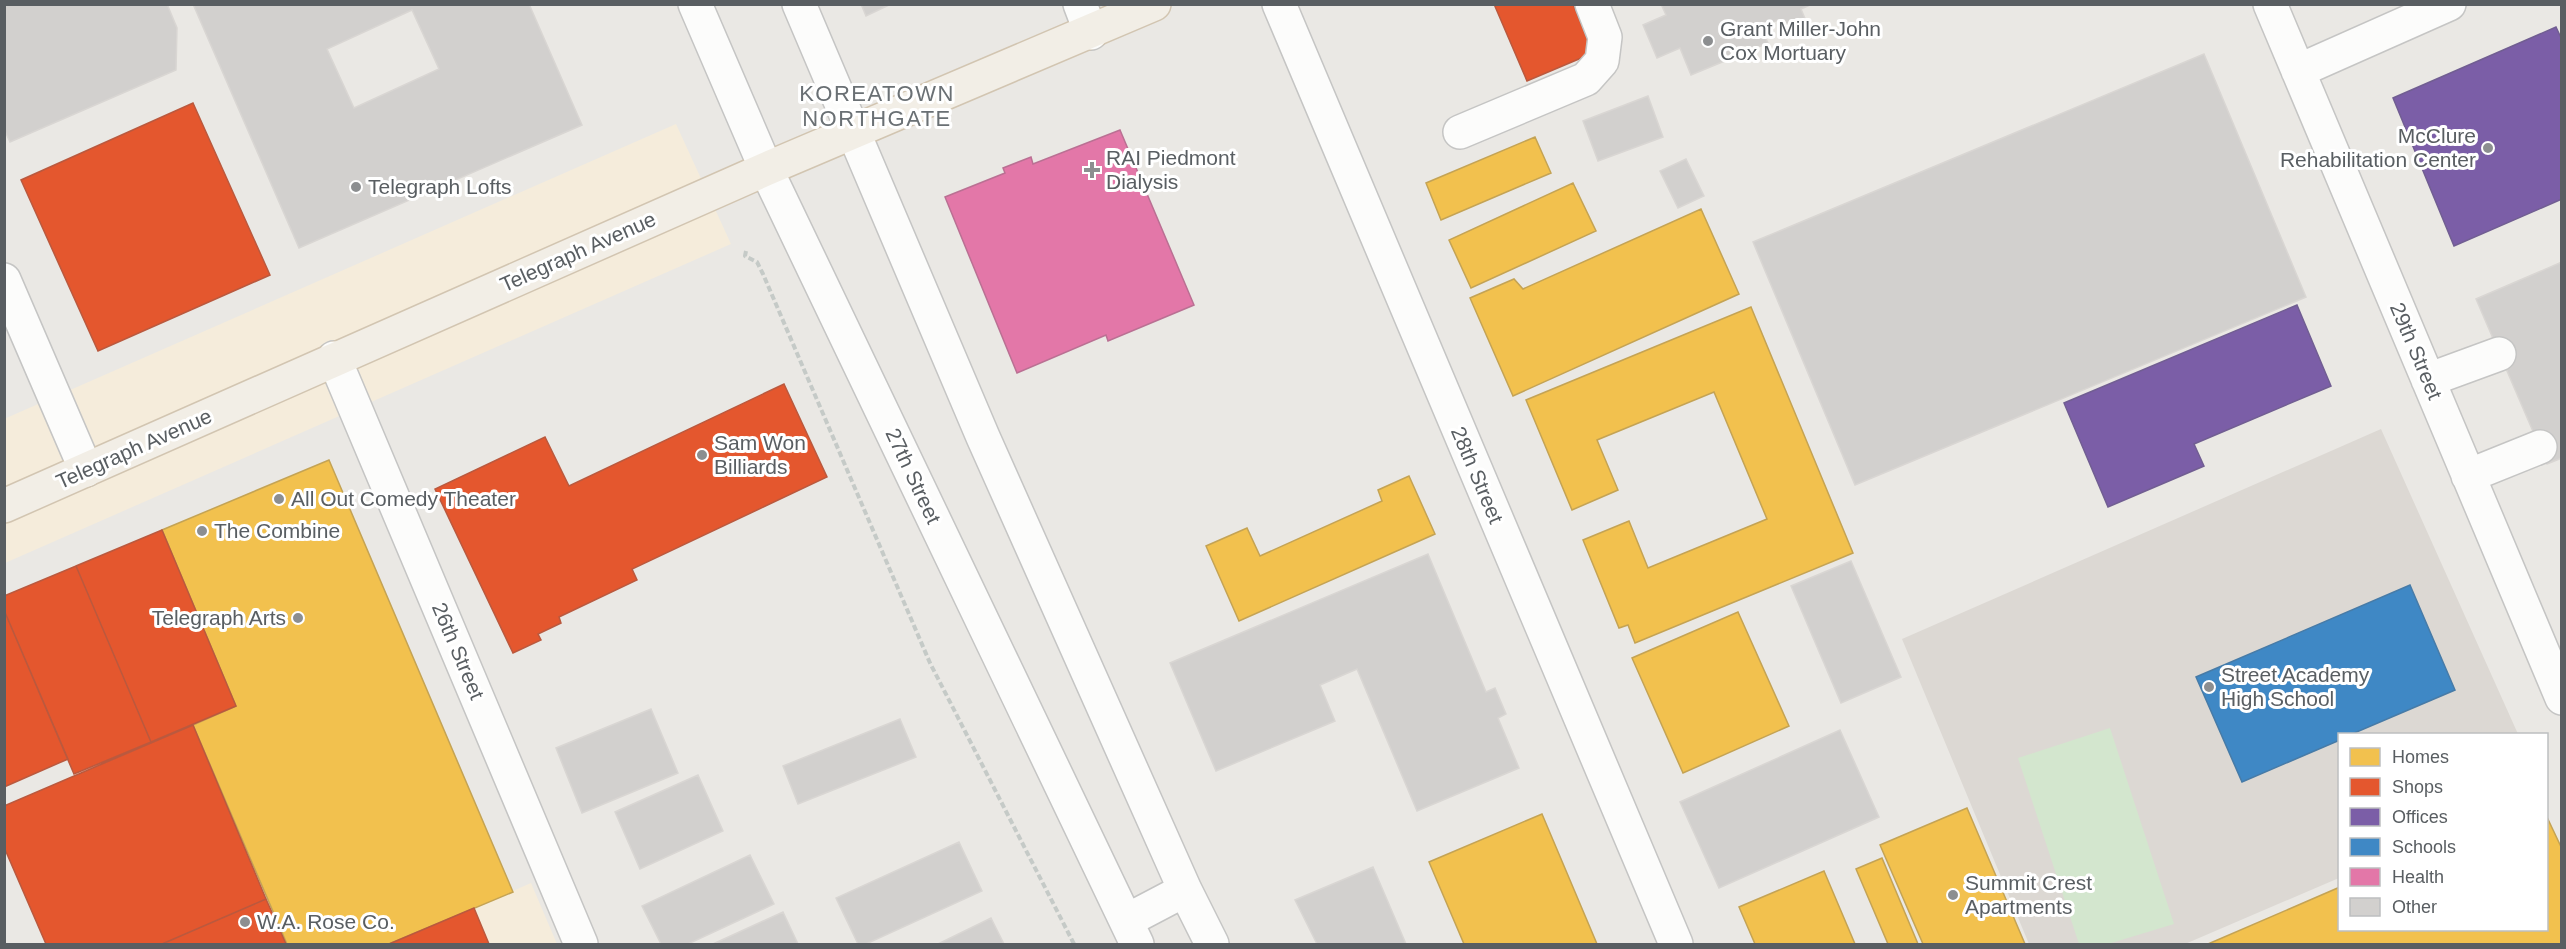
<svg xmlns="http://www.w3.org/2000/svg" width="2566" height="949" font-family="Arial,sans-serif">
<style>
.commercial{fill:#f5ecdb}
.education{fill:#dcd8d3}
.green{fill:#d3e6ce}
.homes{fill:#f2c14e;stroke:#c4a354;stroke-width:1.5}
.shops{fill:#e4572e;stroke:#ba593e;stroke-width:1.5}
.offices{fill:#7b5ea7;stroke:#715e92;stroke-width:1.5}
.schools{fill:#3f88c5;stroke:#477ba7;stroke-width:1.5}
.health{fill:#e377a8;stroke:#ba7093;stroke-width:1.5}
.building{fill:#d2d0ce;stroke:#d9d6d3;stroke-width:1.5;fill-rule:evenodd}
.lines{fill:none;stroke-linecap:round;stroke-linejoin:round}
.minor-casing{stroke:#c5c5c4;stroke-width:36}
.major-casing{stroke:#d2c5b1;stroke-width:36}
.path{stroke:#c5cac7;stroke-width:4;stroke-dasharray:6 3;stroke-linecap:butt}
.minor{stroke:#fcfcfb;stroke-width:33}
.major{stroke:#f2eee6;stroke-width:33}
.poi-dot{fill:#8c8e90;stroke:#fff;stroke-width:2}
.labels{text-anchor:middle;stroke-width:6;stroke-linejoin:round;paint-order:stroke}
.poi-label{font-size:21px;fill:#595e62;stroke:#fff;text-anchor:start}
.street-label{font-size:21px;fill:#595e62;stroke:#fff}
.neighbourhood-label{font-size:22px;letter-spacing:1.5px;fill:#6a7074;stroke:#fff}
</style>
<rect width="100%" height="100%" fill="#eae8e4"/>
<path class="commercial" d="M676 124 731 244 5 563 4 419Z
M531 883 557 944H389Z"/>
<path class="education" d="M2381 429 2518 734H2340L2339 878 2185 944H2029L1902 639Z"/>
<path class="green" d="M2110 728 2174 924 2108 944H2079L2018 758Z"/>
<path class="homes" d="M1535 137 1551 173 1441 220 1426 183Z
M1573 183 1596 231 1471 288 1449 240Z
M1701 209 1739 294 1513 396 1470 298 1514 279 1523 289Z
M1751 307 1853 553 1635 643 1628 625 1619 628 1583 540 1629 521 1648 568 1767 519 1714 392 1597 440 1618 490 1572 510 1526 400Z
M329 460 513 892 389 944H287L193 725 236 706 162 530Z
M1409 476 1435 534 1239 621 1206 546 1247 528 1260 556 1382 501 1378 490Z
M1738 612 1789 726 1683 773 1632 658Z
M1967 808 2025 944H1923L1880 845Z
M1542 814 1597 944H1464L1429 862Z
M2546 815 2562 849V944H2208L2340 887V930H2546Z
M1882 858 1918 944H1888L1856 869Z
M1824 871 1855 944H1755L1739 907Z"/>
<path class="shops" d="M1494 4H1573L1593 53 1527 81Z
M193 103 270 275 98 351 21 180Z
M784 384 827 477 632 569 637 580 559 617 561 623 538 634 541 640 513 653 435 489 545 437 569 486Z
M162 530 236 706 151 742 76 566Z
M76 566 151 742 74 774 4 610V596Z
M4 610 68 759 4 787Z
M193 725 266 899 162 944H46L4 847V806Z
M266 899 286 944H162Z
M474 908 489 944H389Z"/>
<path class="offices" d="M2556 27 2562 40V199L2454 246 2393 98Z
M2297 305 2331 386 2194 444 2204 466 2108 507 2064 403Z"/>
<path class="schools" d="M2410 585 2455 690 2352 734H2340V740L2242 782 2196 677Z"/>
<path class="health" d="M1120 130 1194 305 1108 341 1106 335 1017 373 945 197 1005 173 1003 168 1031 157 1033 164Z"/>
<path class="building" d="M4 4H167L177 28 176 70 10 142 4 129Z
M193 4H529L582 125 299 248ZM412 10 439 69 354 108 327 49Z
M861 4H891L866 16Z
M1661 4H1812L1801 9 1809 28 1786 38 1778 20 1761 27 1768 43 1691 75 1680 48 1657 58 1643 25 1666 15Z
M2204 54 2306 297 1855 485 1753 242Z
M1648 96 1663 137 1598 161 1583 121Z
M1686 159 1704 196 1678 208 1660 171Z
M2562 262V458L2547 464 2476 299Z
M1428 554 1486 692 1495 688 1506 714 1498 718 1519 768 1417 811 1357 669 1320 685 1335 721 1216 771 1170 663Z
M1851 561 1901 677 1841 703 1791 586Z
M651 709 678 773 582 813 556 748Z
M900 719 916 757 798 804 783 766Z
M1840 730 1879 817 1719 888 1680 802Z
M698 775 723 831 640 869 615 812Z
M959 842 982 891 866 944H858L836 898Z
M750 855 774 904 688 944H661L642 906Z
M1373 867 1406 944H1317L1295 900Z
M783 912 798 944H713Z
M991 918 1004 944H938Z"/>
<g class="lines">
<g class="minor-casing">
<path id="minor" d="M695 4 766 169 1137 944
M799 4 983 437 1185 890 1212 944
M1080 4 1091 33
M1279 4 1676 944
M2270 4 2562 698
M2298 71 2449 4
M1460 132 1586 79 1602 61 1605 37 1592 4
M4 280 86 470
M334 358 581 944
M2428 380 2499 354
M2468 476 2540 447
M1126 921 1185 890"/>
</g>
<g class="major-casing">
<path id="major" d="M4 506 766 169 1154 4"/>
</g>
<path class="path" d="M746 251 745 256 757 262 763 274 930 663 1074 944"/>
<use href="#minor" class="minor"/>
<use href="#major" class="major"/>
</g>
<g class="poi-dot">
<circle cx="1708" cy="41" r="6"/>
<circle cx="2488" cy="148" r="6"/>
<path d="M1089 161h6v6h6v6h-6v6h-6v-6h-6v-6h6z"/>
<circle cx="356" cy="187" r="6"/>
<circle cx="702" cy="455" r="6"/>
<circle cx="279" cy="499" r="6"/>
<circle cx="202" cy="531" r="6"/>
<circle cx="298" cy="618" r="6"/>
<circle cx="2209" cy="687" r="6"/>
<circle cx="1953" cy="895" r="6"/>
<circle cx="245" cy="922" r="6"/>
</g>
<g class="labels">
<g class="poi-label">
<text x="1720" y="36">Grant Miller-John<tspan x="1720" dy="24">Cox Mortuary</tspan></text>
<text x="2476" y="143" text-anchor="end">McClure<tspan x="2476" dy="24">Rehabilitation Center</tspan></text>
<text x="1106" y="165">RAI Piedmont<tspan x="1106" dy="24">Dialysis</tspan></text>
<text x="368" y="194">Telegraph Lofts</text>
<text x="714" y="450">Sam Won<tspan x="714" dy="24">Billiards</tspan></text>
<text x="291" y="506">All Out Comedy Theater</text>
<text x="214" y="538">The Combine</text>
<text x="286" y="625" text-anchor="end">Telegraph Arts</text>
<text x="2221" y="682">Street Academy<tspan x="2221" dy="24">High School</tspan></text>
<text x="1965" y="890">Summit Crest<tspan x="1965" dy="24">Apartments</tspan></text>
<text x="257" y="929">W.A. Rose Co.</text>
</g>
<g class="street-label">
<text transform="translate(578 252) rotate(-24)" y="7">Telegraph Avenue</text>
<text transform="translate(2416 351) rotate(67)" y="7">29th Street</text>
<text transform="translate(134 449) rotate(-24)" y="7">Telegraph Avenue</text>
<text transform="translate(1477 475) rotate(67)" y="7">28th Street</text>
<text transform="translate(913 476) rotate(65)" y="7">27th Street</text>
<text transform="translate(458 651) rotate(67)" y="7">26th Street</text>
</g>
<g class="neighbourhood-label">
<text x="877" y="101">KOREATOWN<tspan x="877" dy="25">NORTHGATE</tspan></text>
</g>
</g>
<rect width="2566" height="949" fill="none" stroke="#595e62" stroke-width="12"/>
<rect x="2338" y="733" width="210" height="198" fill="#ffffff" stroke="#bdbfc0" stroke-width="1.5"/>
<rect x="2350" y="748" width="30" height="18" fill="#f2c14e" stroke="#bdbfc0" stroke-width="1.5"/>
<text x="2392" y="763" font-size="18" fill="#595e62">Homes</text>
<rect x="2350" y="778" width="30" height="18" fill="#e4572e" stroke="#bdbfc0" stroke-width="1.5"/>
<text x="2392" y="793" font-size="18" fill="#595e62">Shops</text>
<rect x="2350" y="808" width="30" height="18" fill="#7b5ea7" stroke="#bdbfc0" stroke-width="1.5"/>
<text x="2392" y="823" font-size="18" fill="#595e62">Offices</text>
<rect x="2350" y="838" width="30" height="18" fill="#3f88c5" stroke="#bdbfc0" stroke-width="1.5"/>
<text x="2392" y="853" font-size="18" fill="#595e62">Schools</text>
<rect x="2350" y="868" width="30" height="18" fill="#e377a8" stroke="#bdbfc0" stroke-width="1.5"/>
<text x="2392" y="883" font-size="18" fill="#595e62">Health</text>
<rect x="2350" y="898" width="30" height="18" fill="#d2d0ce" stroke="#bdbfc0" stroke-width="1.5"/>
<text x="2392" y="913" font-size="18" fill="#595e62">Other</text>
</svg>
